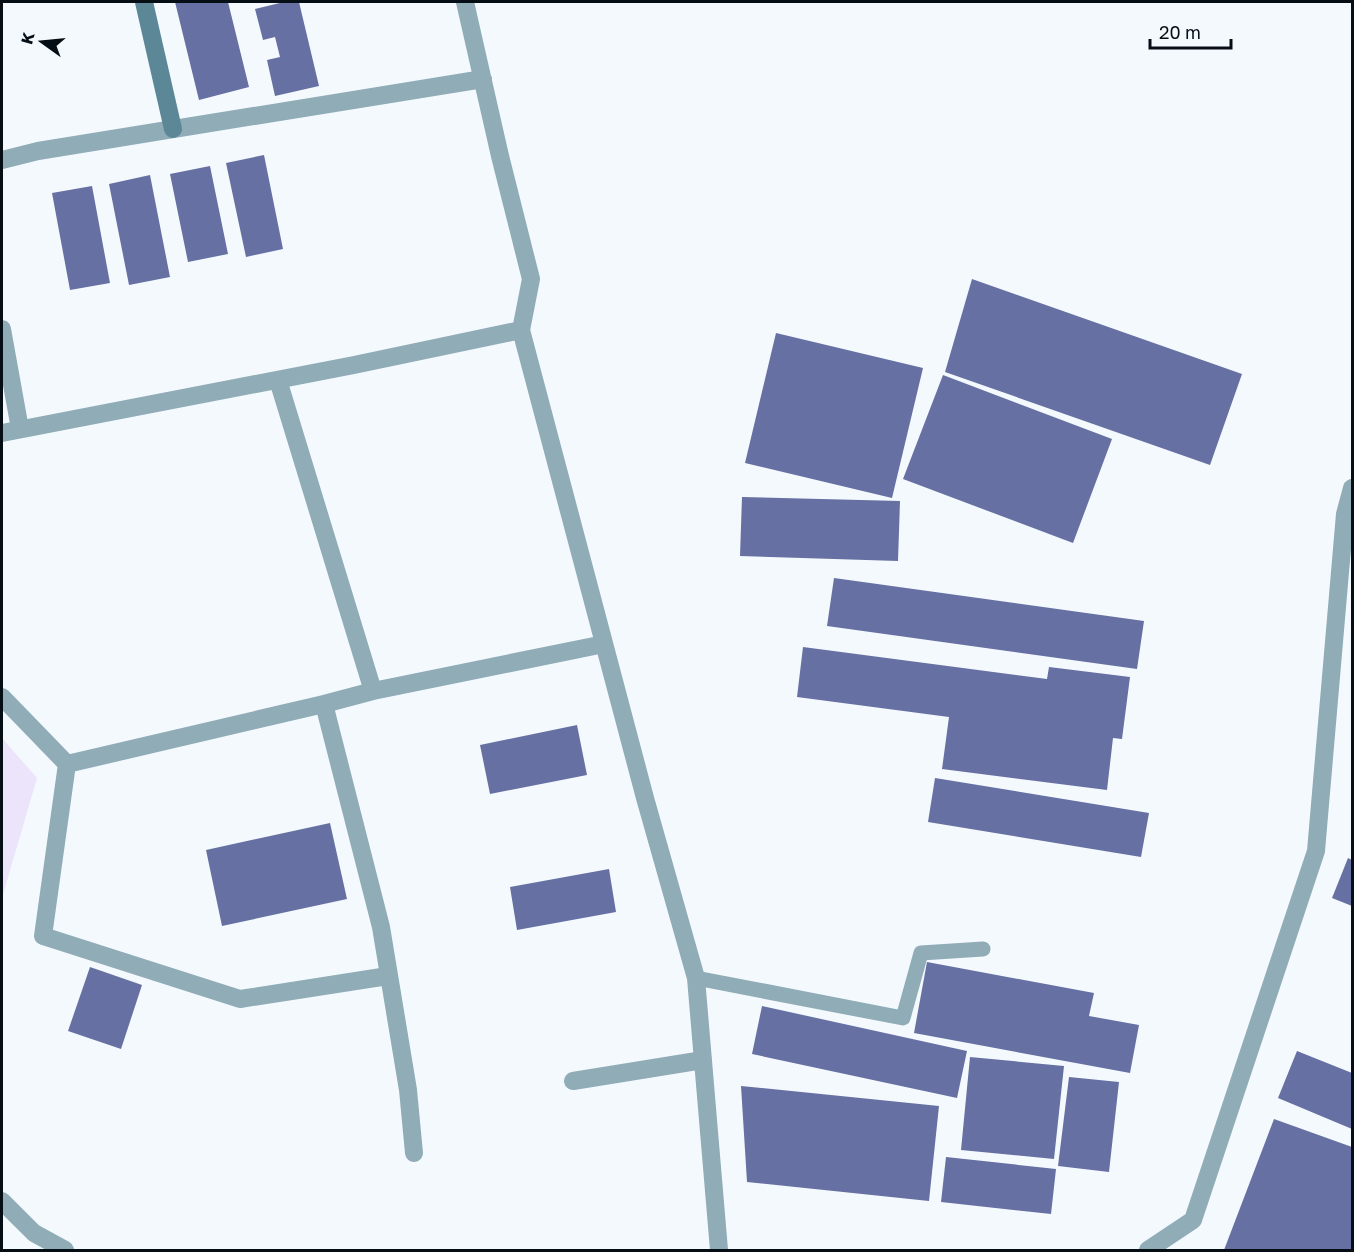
<svg xmlns="http://www.w3.org/2000/svg" width="1354" height="1252" font-family="'Golos Text',sans-serif">
<style>
.green{fill:#ece4fa}
.building{fill:#6670a2}
.lines{fill:none;stroke-linecap:round;stroke-linejoin:round}
.lane{stroke:#8facb7;stroke-width:15}
.street{stroke:#8facb7;stroke-width:18}
.secondary{stroke:#5b8796;stroke-width:18}
</style>
<rect width="100%" height="100%" fill="#f4f9fe"/>
<path class="green" d="M2 738 37 778 2 898Z"/>
<path class="building" d="M175 2H228L249 87 199 100Z
M284 2H299L319 86 275 96 267 60 280 57 275 37 263 40 255 9Z
M264 155 283 249 246 257 226 163Z
M210 166 228 254 188 262 170 174Z
M150 175 170 277 129 285 109 184Z
M92 186 110 283 70 290 52 193Z
M972 279 1242 374 1210 465 945 372Z
M776 333 923 368 892 498 745 463Z
M943 375 1112 439 1073 543 903 479Z
M742 497 900 501 898 561 740 556Z
M834 578 1144 621 1137 669 827 626Z
M803 647 1047 679 1049 667 1130 677 1122 739 1113 738 1107 790 942 769 949 717 797 697Z
M577 725 587 775 490 794 480 745Z
M935 778 1149 813 1141 857 928 822Z
M330 823 347 899 222 926 206 850Z
M1348 858 1352 860V906L1332 898Z
M609 869 616 912 517 930 510 887Z
M927 962 1094 993 1089 1016 1139 1025 1130 1073 914 1033Z
M90 967 142 985 121 1049 68 1031Z
M762 1006 967 1051 957 1098 752 1054Z
M1297 1051 1352 1073V1129L1278 1098Z
M970 1057 1064 1066 1054 1159 961 1150Z
M1069 1077 1119 1082 1109 1172 1058 1166Z
M741 1086 939 1106 929 1201 747 1182Z
M1274 1119 1352 1147V1250H1224Z
M946 1157 1056 1169 1051 1214 941 1202Z"/>
<g class="lines">
<path class="lane" d="M696 978 903 1018 921 953 983 949"/>
<path class="street" d="M465 2 500 156 531 279 521 330
M2 160 38 151 483 79
M2 329 20 429
M278 380 373 691
M2 433 354 365 521 330 645 798 696 978 719 1250
M2 697 67 764 324 704 381 927 408 1090 414 1153
M324 704 373 691 604 644
M67 764 43 936 240 999 388 976
M573 1081 703 1060
M2 1201 34 1233 65 1250
M1148 1250 1193 1220 1316 851 1345 514 1352 488"/>
<path class="secondary" d="M144 2 173 129"/>
</g>
<rect width="1354" height="1252" fill="none" stroke="#060e15" stroke-width="6"/>
<g transform="translate(42 42) rotate(285)" stroke="#f4f9fe" stroke-width="4.5" paint-order="stroke">
<path d="M0-4.5L10 22L0 15L-10 22Z" fill="#060e15"/>
<text y="-9" font-size="16" font-weight="bold" text-anchor="middle" fill="#060e15">K</text>
</g>
<path d="M1150 39v9h81v-9" fill="none" stroke="#060e15" stroke-width="3"/>
<text x="1159" y="39" font-size="18" fill="#060e15" stroke="#f4f9fe" stroke-width="4.5" paint-order="stroke">20 m</text>
</svg>
